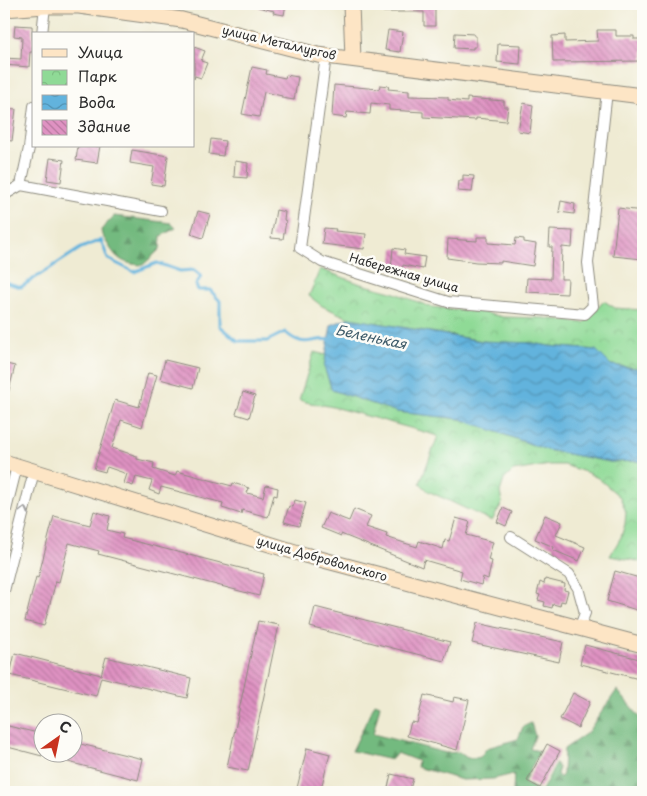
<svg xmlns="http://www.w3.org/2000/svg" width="647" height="796" font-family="'Playpen Sans',sans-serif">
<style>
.forest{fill:url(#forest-firs);stroke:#4f7255}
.park{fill:url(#park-crowns);stroke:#5d8260}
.water{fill:url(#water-waves);stroke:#466f84}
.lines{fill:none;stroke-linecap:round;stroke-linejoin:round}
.stream{stroke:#62b3dd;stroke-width:3}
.building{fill:url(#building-back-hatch)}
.street-casing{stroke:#8d8b7f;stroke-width:12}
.secondary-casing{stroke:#8d8b7f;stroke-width:17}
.street{stroke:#fff;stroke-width:10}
.secondary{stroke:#fde5c5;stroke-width:15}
.oneway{stroke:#a0a0a0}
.labels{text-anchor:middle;stroke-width:5;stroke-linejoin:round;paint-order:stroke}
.street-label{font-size:12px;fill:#2b2b2b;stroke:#fdfcf7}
.water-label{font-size:14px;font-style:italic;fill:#3e5b69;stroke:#fdfcf7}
</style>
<defs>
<pattern id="forest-firs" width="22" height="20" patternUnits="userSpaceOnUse" patternTransform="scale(1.25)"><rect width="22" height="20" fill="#73ba7f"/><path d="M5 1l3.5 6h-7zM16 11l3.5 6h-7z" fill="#5f9768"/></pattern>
<pattern id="park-crowns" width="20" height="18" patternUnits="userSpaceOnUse" patternTransform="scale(1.25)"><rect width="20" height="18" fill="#8fda96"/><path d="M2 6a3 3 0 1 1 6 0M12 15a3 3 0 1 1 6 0" fill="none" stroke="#7cbb81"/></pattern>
<pattern id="water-waves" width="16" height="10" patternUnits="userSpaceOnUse" patternTransform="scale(1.25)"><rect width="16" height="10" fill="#62b3dd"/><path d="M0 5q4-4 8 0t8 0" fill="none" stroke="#5192b3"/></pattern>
<pattern id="building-back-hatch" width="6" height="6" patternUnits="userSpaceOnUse" patternTransform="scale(1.25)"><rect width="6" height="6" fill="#df92c2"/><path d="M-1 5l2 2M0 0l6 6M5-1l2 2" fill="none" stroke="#b5779e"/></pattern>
</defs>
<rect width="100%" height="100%" fill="#fdfcf7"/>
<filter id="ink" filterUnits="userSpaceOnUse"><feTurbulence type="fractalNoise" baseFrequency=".02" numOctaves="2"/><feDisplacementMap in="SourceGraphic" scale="10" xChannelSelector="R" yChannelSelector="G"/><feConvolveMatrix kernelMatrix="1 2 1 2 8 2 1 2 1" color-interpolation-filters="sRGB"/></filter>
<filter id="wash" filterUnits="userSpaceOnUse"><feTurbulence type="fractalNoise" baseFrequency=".0096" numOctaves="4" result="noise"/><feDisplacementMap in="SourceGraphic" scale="20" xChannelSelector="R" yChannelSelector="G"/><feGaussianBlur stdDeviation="1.12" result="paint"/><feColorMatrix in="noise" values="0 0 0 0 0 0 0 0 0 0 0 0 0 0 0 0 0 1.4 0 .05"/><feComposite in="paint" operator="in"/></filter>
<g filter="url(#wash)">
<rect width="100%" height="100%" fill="#efebd3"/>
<path class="forest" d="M114 216 171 223 176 228 161 236 160 249 143 265C117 264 115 255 102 235L101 230Z
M617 690 643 721V792H513L514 774 493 779 462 780 417 767 418 761 397 753 391 760 352 751 375 703 380 705 373 734 446 753 459 752 467 758 480 757 487 748 518 739 523 727 531 723 535 736 530 749 540 751 524 782 541 792 556 763 559 768 557 774 560 778 563 774 564 749 587 733Z"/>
<path class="park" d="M320 269 361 284 392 292 431 307 481 312 503 317 543 318 584 323 604 301 615 308 643 310V369L611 365 596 350 549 346 533 343H495L349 318 322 306 309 296Z
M314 352 326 355 324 367 332 390 397 412 461 419 547 450 610 462 643 461V562L610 556 621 537 625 524 626 512 620 497 598 478 588 473 564 465H550L513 471 504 480 500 492 502 503 492 521 428 491 420 483 438 436C403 426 368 416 333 407 321 404 310 404 299 400Z"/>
<path class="water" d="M349 318 481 341 533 343 549 346 596 350 611 365 643 369V461L610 462 547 450 461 419 397 412 332 390 324 367 331 325Z"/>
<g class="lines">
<path class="stream" d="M4 282 21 287 81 248 101 240 108 259 134 272 157 263 180 271 194 270 201 276 196 285 198 290H210L220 301V326L238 341H267L285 332C305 350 311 337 332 340"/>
</g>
<g id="blocks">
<path class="building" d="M259 4H286L284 15 273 13 274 11 258 7Z
M384 4H435V26H424V12H383Z
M15 25 32 26 33 52H30L29 67 4 65V58L21 59 22 37 14 36Z
M388 30 403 32 400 52 385 50Z
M597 30H616V36H634V39H643V61L553 62 552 36 565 35V42L598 41Z
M455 33 474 34V36H476V47H473V49L454 48Z
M498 44 521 45 520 64 497 62Z
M194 47 205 51 201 61 207 63 201 78 195 76 194 79Z
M252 67 267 70 266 74 285 78 286 75 298 77 294 100 282 98V96L264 92 259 117 242 114Z
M334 85 379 89 380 85 389 86 388 89 409 91V96L448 97V100L467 102V98L504 101V107H508L506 121 476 118V120L423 117V112L389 110V105L371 103 370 114 347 112 346 118 332 116Z
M523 103 533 105 530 133 518 131Z
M5 108 16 109 12 141 4 140Z
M211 139 225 141 223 156 209 154Z
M78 146H100L97 163 76 160Z
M132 150 168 156 164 186 151 184 154 167 130 163Z
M50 158 64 160 61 182 47 180Z
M235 161 248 163 247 178 234 177Z
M463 175 474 176 472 192 458 191 459 181H463Z
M561 201 575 204 574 214 559 212Z
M618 208 643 211V259L613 256Z
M276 210 285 212 284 220 286 221 283 239 271 238Z
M198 211 210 214 203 238 191 234Z
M324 228 336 229 335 231 366 234 364 249 322 244Z
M550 230 573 231 572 248 562 247 561 279H568L567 294 526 292 527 278 551 279 552 247H549Z
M477 237H488V243L515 245 516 238 524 239V242L536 244 533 266 501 261V263L476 262 447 258 448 239 477 241Z
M393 248 405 250 404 254 425 257 423 269 403 265 402 272 391 270Z
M165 360 198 368 193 388 160 379Z
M6 364 15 366 7 398 4 397V372Z
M148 373 157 375 142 427 121 420 112 448 137 456V459L154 463 153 469 175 476 177 471 232 486 233 483 249 488 247 493 263 497 266 485 278 488 277 496 274 495 268 517 242 510 241 514 222 508 223 503 161 487 159 494 149 490 152 481 136 477 133 486 124 483 127 474 107 467 105 472 94 469 115 400 139 407Z
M243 392 255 396 249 418 236 414Z
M295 500 306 503 299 526 284 522 289 506 293 507Z
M503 508 512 512 506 526 497 522Z
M354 509 371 516 366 527 387 534 386 537 417 547 419 541 443 549 445 540 449 541 456 518 470 522 466 535 493 542 488 560 492 561 488 579 483 577 481 585 460 579 462 571 424 560 422 567 341 534V536L321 528 328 513 349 521Z
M94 511 110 516 107 530 123 534 122 538 264 574 259 596 98 554 99 551 69 543 59 582 56 581 44 626 25 621 36 577 38 578 54 516 90 525Z
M545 515 562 522 556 535 585 547 579 561 553 550 554 547 535 539Z
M615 571 643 579V612L607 601Z
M545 579 565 584 564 590 568 591 565 602 561 601 560 606 553 604 552 608 544 606 545 602 538 600 540 595 537 594 540 582 544 584Z
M315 607 450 642 444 661 310 627Z
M258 621 279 625 248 771 227 767Z
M477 623 563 642 559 662 472 643Z
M585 645 643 660V680L580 664Z
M15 653 101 675 106 657 191 678 187 698 101 677 96 696 10 675Z
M573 693 590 702 578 728 560 719Z
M424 695 453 702 454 697 469 700 457 750 407 736 411 722 417 723Z
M4 725 42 734V756L4 746Z
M72 742 143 759 138 780 45 756V754H72Z
M547 744 560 751 540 788 527 781Z
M307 748 330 754 320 792H296Z
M391 774 413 779 409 792H387Z"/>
</g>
</g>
<g filter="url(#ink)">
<use href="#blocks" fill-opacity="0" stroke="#8d8b7f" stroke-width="1"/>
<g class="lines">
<g class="street-casing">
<path id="street" d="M42 34 45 6
M326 56 300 248 322 262 448 302 585 314 593 306 588 263 607 91
M21 185 29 148 34 106
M4 195 21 185 161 211
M4 518 17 466
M511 537 569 574 578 588 585 613 579 629
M4 591 34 471"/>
</g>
<g class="secondary-casing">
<path id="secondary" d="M351 4 353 59
M4 9 45 6H79L182 20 318 55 634 95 643 98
M4 462 305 555 643 645"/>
</g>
<use href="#street" class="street"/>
<use href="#secondary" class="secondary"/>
</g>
<defs><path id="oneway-chevron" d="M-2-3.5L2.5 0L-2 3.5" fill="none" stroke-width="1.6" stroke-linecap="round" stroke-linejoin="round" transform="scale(1.25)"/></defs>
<use class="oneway" href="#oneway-chevron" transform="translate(24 510) rotate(-76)"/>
</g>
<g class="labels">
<g class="street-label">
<text transform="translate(279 43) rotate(13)" y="4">улица Металлургов</text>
<text transform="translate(404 273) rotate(16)" y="4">Набережная улица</text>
<text transform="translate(322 559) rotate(16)" y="4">улица Добровольского</text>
</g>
<g class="water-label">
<text transform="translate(371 337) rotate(12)" y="5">Беленькая</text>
</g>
</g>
<rect width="647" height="796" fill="none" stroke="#fdfcf7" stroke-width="20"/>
<rect x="32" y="32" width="162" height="115" fill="#fdfcf7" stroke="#a9a8a5"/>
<rect x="42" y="49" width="25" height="8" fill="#fde5c5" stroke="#a9a8a5"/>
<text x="78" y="58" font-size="15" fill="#2b2b2b">Улица</text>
<rect x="42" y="70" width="25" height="15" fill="url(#park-crowns)" stroke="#a9a8a5"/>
<text x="78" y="82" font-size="15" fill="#2b2b2b">Парк</text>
<rect x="42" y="95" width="25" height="15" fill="url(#water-waves)" stroke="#a9a8a5"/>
<text x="78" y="108" font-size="15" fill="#2b2b2b">Вода</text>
<rect x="42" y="120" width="25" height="15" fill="url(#building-back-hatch)" stroke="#a9a8a5"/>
<text x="78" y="132" font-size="15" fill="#2b2b2b">Здание</text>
<g transform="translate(58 738) rotate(33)"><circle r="24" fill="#fdfcf7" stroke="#a9a8a5"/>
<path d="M0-4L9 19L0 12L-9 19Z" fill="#c8321e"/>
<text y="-8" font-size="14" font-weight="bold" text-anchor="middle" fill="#2b2b2b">С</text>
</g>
</svg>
